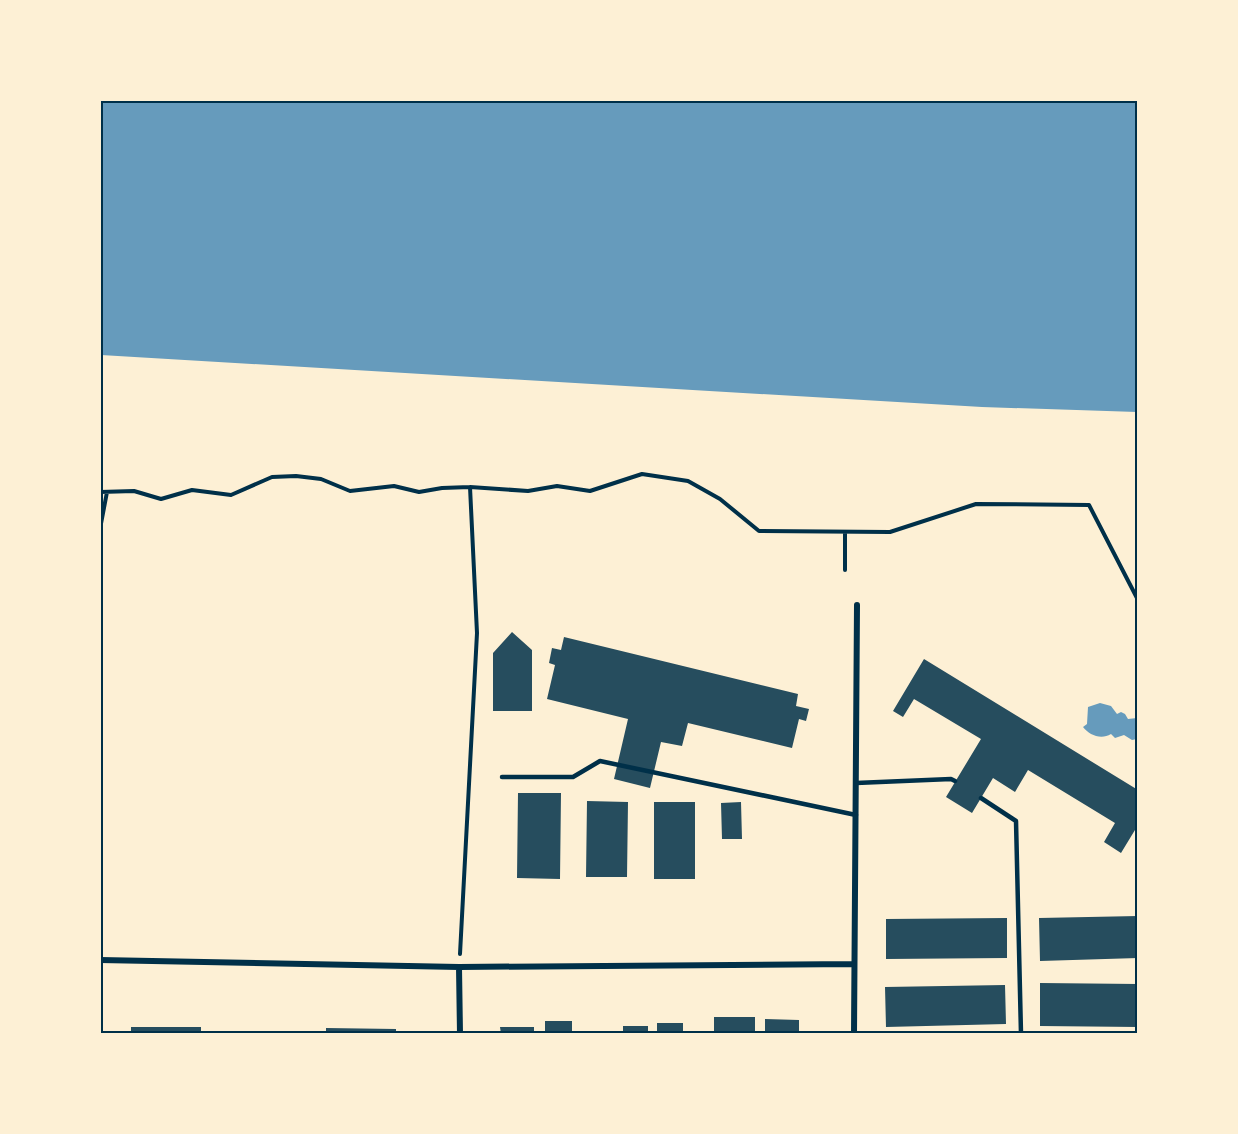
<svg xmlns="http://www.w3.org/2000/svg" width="1238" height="1134" font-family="Helvetica,sans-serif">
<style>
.water{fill:#669bbc}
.building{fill:#264d5e}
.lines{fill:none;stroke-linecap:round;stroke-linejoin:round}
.path{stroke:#003049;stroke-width:4}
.service{stroke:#003049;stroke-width:4.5}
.minor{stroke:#003049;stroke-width:6}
.neatline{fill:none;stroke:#003049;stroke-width:2}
</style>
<rect width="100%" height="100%" fill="#fdf0d5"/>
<path class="water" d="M100 101H1137V412L982 407 101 355Z
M1100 703 1111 706 1117 714 1121 712 1125 714 1128 719 1137 718V739L1132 740 1124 735 1115 738 1111 734C1101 740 1089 735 1083 727L1087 724 1088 707Z"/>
<path class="building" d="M512 632 532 650V711H493V653Z
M564 637 798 694 796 706 809 709 806 721 799 719 792 748 688 723 682 746 661 742 650 788 614 779 628 719 547 699 555 665 549 663 552 648 561 650Z
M924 659 1138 790V825L1121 853 1104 842 1115 823 1028 770 1015 792 993 778 972 813 946 797 981 739 914 699 903 717 893 711Z
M518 793H561L560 879 517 878Z
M587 801 628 802 627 877H586Z
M654 802H695V879H654Z
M741 802 742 839H722L721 803Z
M1138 916V958L1040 961 1039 918Z
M1007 918V958L886 959V919Z
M1040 983 1138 984V1027L1040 1026Z
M1005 985 1006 1024 886 1027 885 987Z
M714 1017H755V1034H714Z
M765 1019 799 1020V1034H765Z
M545 1021H572V1034H545Z
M657 1023H683V1034H657Z
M623 1026H648V1034H623Z
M131 1027H201V1034H131Z
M500 1027H534V1034H501Z
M326 1028 396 1029V1034H326Z"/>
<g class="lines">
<path class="path" d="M100 492 134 491 161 499 192 490 231 495 272 477 296 476 321 479 350 491 394 486 419 492 442 488 470 487 528 491 557 486 590 491 642 474 688 481 720 499 759 531 890 532 976 504 1089 505 1138 600
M100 529 107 492
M845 532V570
M460 954 477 633 470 487"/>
<path class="service" d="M502 777H573L600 761 856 815
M856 783 951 779 955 781
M981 798 1016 821 1021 1034"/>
<path class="minor" d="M100 960 459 967 854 964
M459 967 460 1034
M854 1034 857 605"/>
</g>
<rect width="1238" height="1134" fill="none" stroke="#fdf0d5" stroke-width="204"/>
<rect x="102" y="102" width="1034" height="930" class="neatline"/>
</svg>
